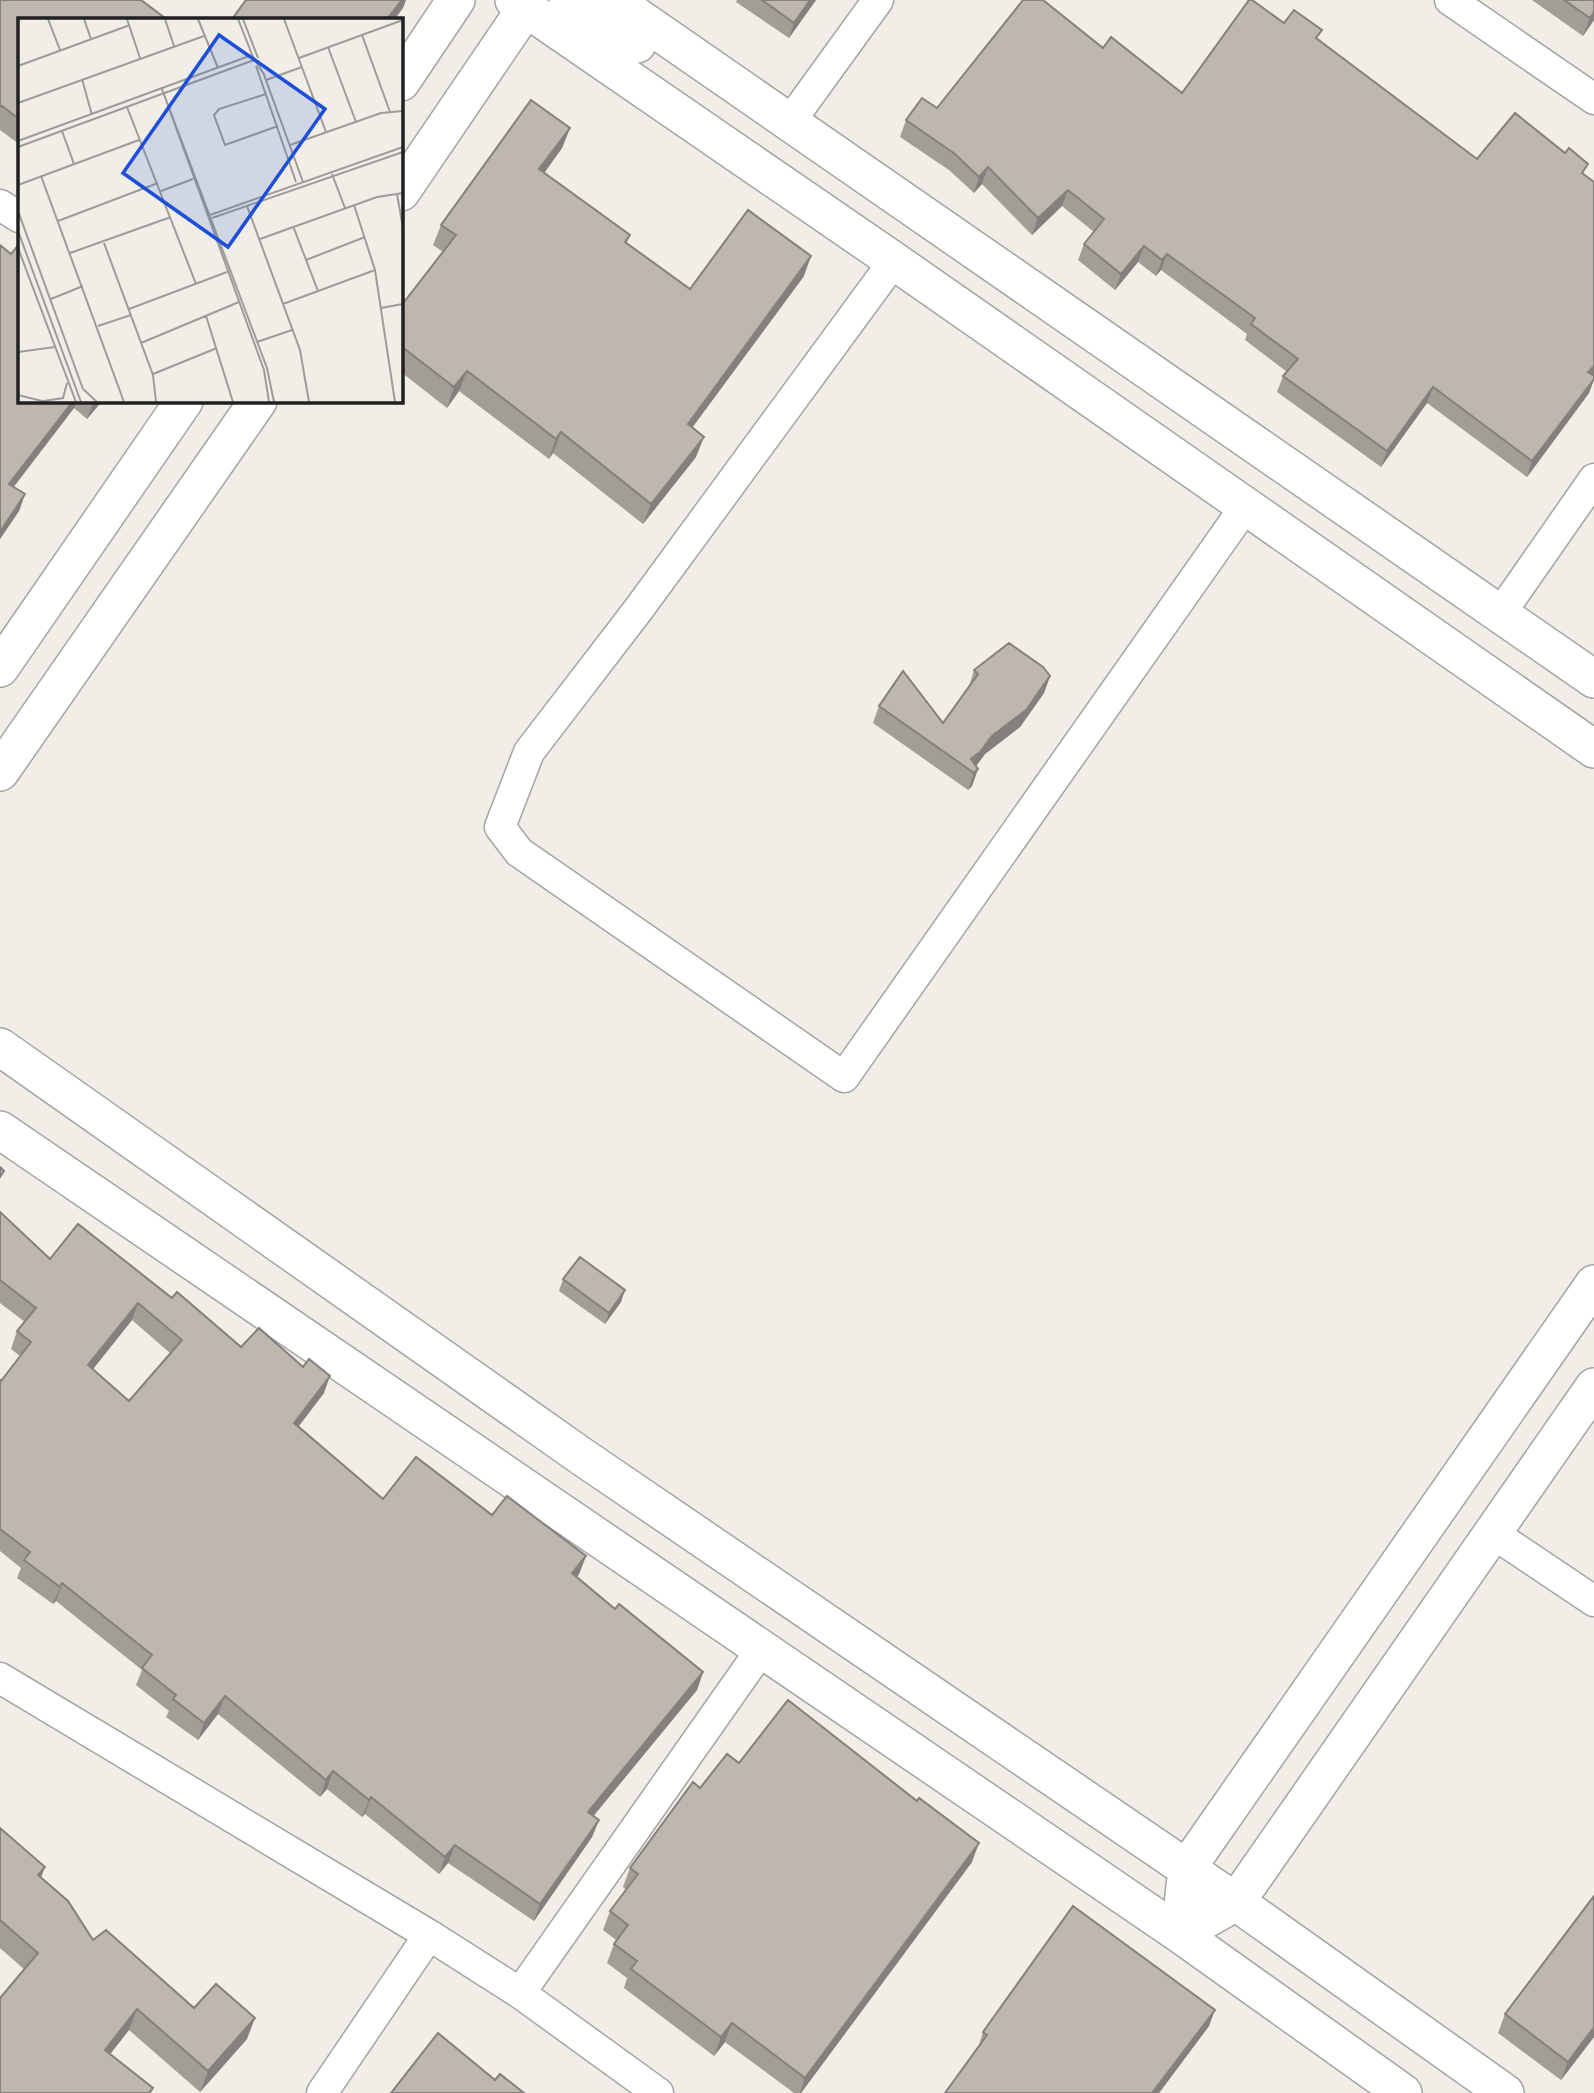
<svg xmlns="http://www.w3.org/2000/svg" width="1594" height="2093" font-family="'DejaVu Sans',sans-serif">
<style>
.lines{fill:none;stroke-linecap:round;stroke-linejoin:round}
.minor-casing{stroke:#a4a4a4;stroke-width:33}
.tertiary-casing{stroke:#a4a4a4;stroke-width:40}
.minor{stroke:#fff;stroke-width:30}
.tertiary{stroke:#fff;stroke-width:37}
.wall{fill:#a39d97;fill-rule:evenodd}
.shaded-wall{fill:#84807b}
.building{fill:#bdb7b0;stroke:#84807b;stroke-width:2;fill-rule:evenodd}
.inset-road{fill:none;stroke:#9d9c97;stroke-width:2}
.view{fill:#1d4ed8;fill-opacity:0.15;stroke:#1d4ed8;stroke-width:3.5}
.inset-edge{fill:none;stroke:#202020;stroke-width:3.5}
</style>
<rect width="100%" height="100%" fill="#f0eee7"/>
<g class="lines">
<g class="minor-casing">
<path id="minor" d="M1450 0 1594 99
M789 123 878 0
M0 205 19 217
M894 261 638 610 529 752 500 827 519 852 844 1077 1245 507
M1500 614 1594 479
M1494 1534 1594 1601
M0 1678 429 1935 520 1993 658 2093
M520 1993 761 1650
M322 2093 429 1935"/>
</g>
<g class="tertiary-casing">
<path id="tertiary" d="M514 0 894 261 1594 749
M568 0 629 41 637 44
M613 0 1594 679
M401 82 456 0
M401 192 526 8
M0 668 184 401
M0 772 258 401
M0 1047 584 1458 1236 1902 1505 2093
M0 1130 1180 1934 1403 2093
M1180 1934 1187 1868 1594 1284
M1180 1934 1236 1902 1594 1387"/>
</g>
<use href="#minor" class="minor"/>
<use href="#tertiary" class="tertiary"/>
</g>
<path class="wall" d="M0 0 19 19V144L0 130Z
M737 0H816L789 38 736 2Z
M1532 0H1594V20L1583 36Z
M1284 23 1318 40 1477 159 1585 175 1594 380 1589 393 1527 477 1427 403 1381 467 1277 392 1283 376 1287 372 1245 340 1247 334 1161 270 1156 276 1138 262 1115 290 1078 260 1084 244 1094 232 1062 206 1032 235 982 184 974 193 949 170 900 137 906 120 937 108 1103 48 1182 93Z
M570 128 562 148 544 173 630 235 627 243 690 289 804 276 692 428 696 457 643 524 553 453 549 459 459 391 447 408 401 372V306L443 252 433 245 441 225Z
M0 245 19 401H102L87 419 74 408 14 487 25 494 19 511 0 539Z
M974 670 1050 676 1044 693 1020 727 985 754 976 766 978 769 972 786 968 790 873 723 879 706 943 723 969 687Z
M0 1212 50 1259 172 1298 241 1347 324 1393 299 1426 383 1499 492 1515 586 1556 579 1574 577 1577 615 1609 703 1672 697 1690 593 1816 599 1820 592 1837 534 1921 448 1863 439 1874 365 1814 362 1817 327 1789 320 1797 218 1714 198 1740 166 1717 169 1711 136 1685 142 1670 56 1601 53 1604 17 1578 21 1568 0 1551V1380L1 1381 20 1356 11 1349 17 1331 25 1322 0 1303ZM132 1320 170 1353 129 1401 93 1369Z
M563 1279 621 1302 605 1324 559 1291Z
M739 1763 972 1862 801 2093H794L725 2042 714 2056 624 1988 627 1978 607 1963 614 1944 616 1940 603 1930 610 1911 626 1890 623 1887 630 1868 700 1788Z
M0 1828 93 1940 194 2008 247 2039 200 2092 129 2030 110 2054 153 2088 151 2093H0L25 1970 0 1948Z
M1594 1896V2037L1561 2080 1498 2033 1505 2014Z
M1209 2026 1159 2093H945L978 2048 983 2032Z"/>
<path class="shaded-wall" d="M402 0H406L403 8 395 19H387Z
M810 0H816L789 38 794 23Z
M1594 12V20L1583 36 1590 18Z
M570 128 562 148 532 190 539 169Z
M988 167 982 184 974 193 979 177Z
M1068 190 1062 206 1032 235 1038 218Z
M1144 246 1138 262 1115 290 1121 274Z
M1167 254 1161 270 1156 276 1162 260Z
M811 256 804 276 680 444 688 424Z
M1594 366V375L1582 388 1588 372Z
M467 371 459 391 447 408 454 387Z
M1594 379 1589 393 1527 477 1532 461Z
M1433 387 1427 403 1381 467 1387 451Z
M73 401H77L74 408 3 500 9 484Z
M95 401H102L87 419 93 403Z
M561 432 553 453 549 459 556 439Z
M704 437 696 457 643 524 651 504Z
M25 494 19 511 0 539V532Z
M1050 676 1044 693 1020 727 985 754 974 769 971 759Z
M978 769 972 786 968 790 974 773Z
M625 1290 621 1302 605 1324 609 1313Z
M138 1303 132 1320 82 1383 88 1365Z
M330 1376 324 1393 288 1440 294 1423Z
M586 1556 579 1574 565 1591 572 1573Z
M62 1583 56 1601 53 1604 60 1587Z
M703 1672 697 1690 582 1830 588 1812Z
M225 1696 218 1714 198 1740 204 1723Z
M333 1771 327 1789 320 1797 326 1780Z
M371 1797 365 1814 362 1817 369 1800Z
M599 1820 592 1837 534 1921 540 1904Z
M979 1843 972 1862 801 2093H800L805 2078Z
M455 1845 448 1863 439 1874 445 1857Z
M45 1867 37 1888 38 1875Z
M137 2009 129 2030 97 2071 105 2050Z
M1215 2010 1209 2026 1159 2093H1152Z
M255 2018 247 2039 200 2092 208 2071Z
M732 2023 725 2042 714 2056 721 2037Z
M1594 2027V2037L1561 2080 1568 2062Z"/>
<path class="building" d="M0 0H141L165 18V19H19V119L2 106 0 107Z
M246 0H402L387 19H232Z
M762 0H810L794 23Z
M1023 0H1043L1103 48 1111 37 1182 93 1249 0H1252L1284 23 1294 10 1322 30 1316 38 1477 159 1515 113 1565 153 1569 148 1588 164 1582 173 1594 182V366L1588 372 1594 376V379L1532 461 1433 387 1387 451 1283 376 1298 359 1251 324 1255 318 1167 254 1162 260 1144 246 1121 274 1084 244 1104 219 1068 190 1038 218 988 167 979 177 955 154 906 120 922 98 937 108Z
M1564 0H1594V12L1590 18Z
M531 100 570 128 539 169 630 235 625 242 690 289 748 210 811 256 688 424 704 437 651 504 561 432 556 439 467 371 454 387 401 346V306L456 235 441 225Z
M19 244V401H73L9 484 25 494 0 532V245L11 254Z
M1009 643 1043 667 1050 676 1026 710 992 736 980 752 971 759 978 769 974 773 879 706 903 671 943 723 978 674 974 670Z
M0 1167 4 1171 0 1177Z
M0 1212 50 1259 78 1224 172 1298 177 1292 241 1347 259 1328 303 1367 309 1359 330 1376 294 1423 383 1499 416 1457 492 1515 507 1496 586 1556 572 1573 615 1609 619 1604 703 1672 588 1812 599 1820 540 1904 455 1845 445 1857 371 1797 369 1800 333 1771 326 1780 225 1696 204 1723 173 1699 176 1695 142 1668 152 1655 62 1583 60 1587 24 1560 30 1552 0 1529V1380L1 1381 31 1342 17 1331 36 1308 0 1280ZM138 1303 182 1340 129 1401 88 1365Z
M580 1257 625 1290 609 1313 563 1279Z
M788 1700 917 1801 919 1798 979 1843 805 2078 732 2023 721 2037 631 1969 637 1961 614 1944 628 1925 610 1911 638 1874 630 1868 693 1782 700 1788 727 1754 739 1763Z
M0 1828 45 1867 38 1875 68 1901 93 1940 106 1930 194 2008 216 1984 255 2018 208 2071 137 2009 105 2050 153 2088 149 2093H0V1998L38 1953 0 1920Z
M1594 1896V2027L1568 2062 1505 2014Z
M1073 1906 1215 2010 1152 2093H945L987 2035 983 2032Z
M438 2033 495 2080 500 2074 524 2093H391Z"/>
<g transform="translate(18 18)">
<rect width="385" height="385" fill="#f0eee7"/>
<path class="inset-road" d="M30 1 42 32M66 1 73 21M109 1 122 40M147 1 156 28M180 1 200 50M220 1 235 39M225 1 240 40M266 1 308 114M344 17 372 94M310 29 338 104M281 40 385 2M0 48 112 7M238 48 278 164M245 54 285 164M64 61 74 97M248 62 284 49M144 71 249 350 256 384M144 71 246 352 251 384M248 76 201 91 196 97 207 127 260 108M0 85 186 18M109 89 178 266M44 113 56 146M0 123 234 37 245 55M272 127 363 95 385 93M0 129 236 42M314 156 327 190M23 158 106 384M0 167 121 122M143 173 175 161M379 176 385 210M336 187 357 252 377 384M229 188 282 332 291 384M0 193 65 371 79 384M192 197 385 129M194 200 385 134M40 203 140 165M275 208 300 273M0 213 63 384M242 221 359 179 385 175M86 225 135 357 138 384M0 230 58 384M52 235 153 199M288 242 347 219M33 281 65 268M265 286 357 252M363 290 385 286M111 291 209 254M188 298 215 384M80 308 113 297M239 324 274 312M123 325 221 284M0 334 37 329M135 356 199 330M0 377 28 384M26 383 45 380 49 365"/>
<path class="view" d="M201 17 307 91 210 229 105 155Z"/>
<rect width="385" height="385" class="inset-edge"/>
</g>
</svg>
